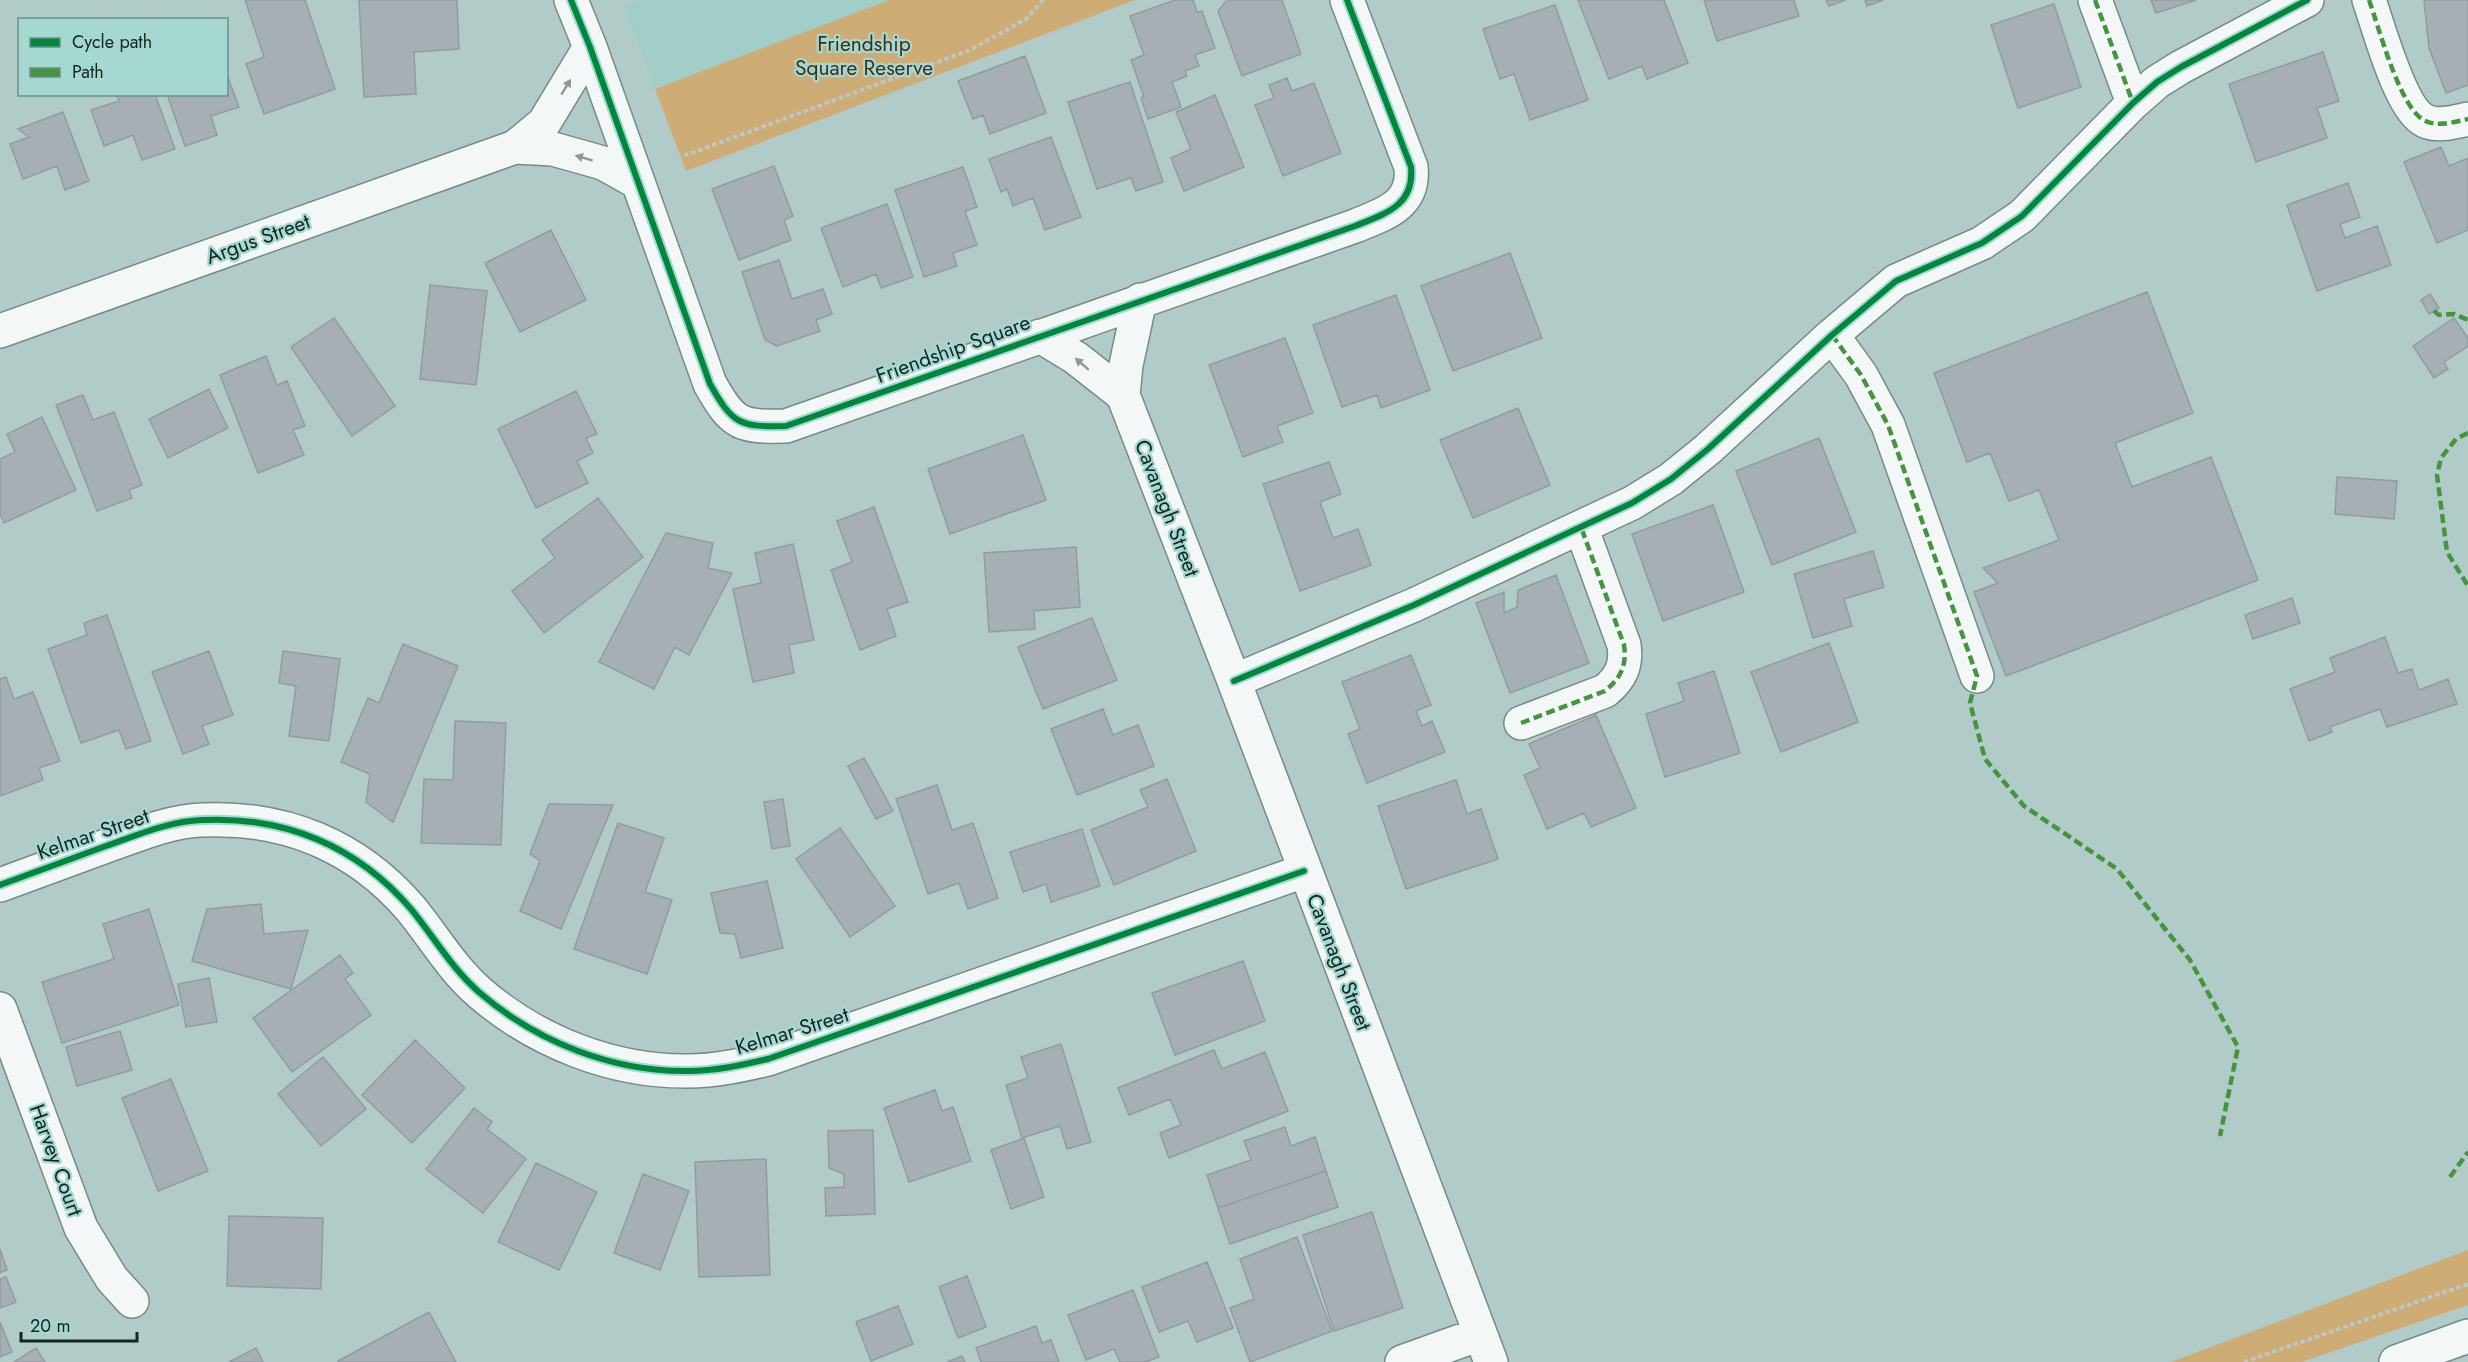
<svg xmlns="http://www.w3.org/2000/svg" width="2468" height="1362" font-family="Jost,sans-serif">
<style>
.built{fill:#a1cfc8}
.green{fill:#ceac76}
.building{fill:#a5afb4;stroke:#929ca0;stroke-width:1.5}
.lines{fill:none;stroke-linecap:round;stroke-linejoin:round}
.street-casing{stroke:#768b88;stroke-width:36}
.path{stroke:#bec5c5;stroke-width:4;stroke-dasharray:4.5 3;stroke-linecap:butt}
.street{stroke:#f3f7f7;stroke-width:33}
.quiet{stroke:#46943e;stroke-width:4.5;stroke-dasharray:9 4.5;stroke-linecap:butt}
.cycleway-casing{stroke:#a5d8d0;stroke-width:10}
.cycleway{stroke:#00873e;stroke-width:6}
.oneway{fill:#8e9998}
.labels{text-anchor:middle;stroke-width:4.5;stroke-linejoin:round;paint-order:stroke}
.park-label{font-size:21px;fill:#402e1c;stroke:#a5d8d0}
.street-label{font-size:21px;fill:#122623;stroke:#a5d8d0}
</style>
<rect width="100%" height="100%" fill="#b1ccc8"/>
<path class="built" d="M638 0H889L655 89 624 5Z"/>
<path class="green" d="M889 0H1135L686 171 655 89Z
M2468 1250V1305L2302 1362H2171Z"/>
<path class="building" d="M245 0H305L335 89 264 114 246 64 264 57Z
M359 0H457L459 49 414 52 416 94 364 97Z
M1175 0H1193L1197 12 1202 11 1215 48 1195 55 1199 66 1185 71 1187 76 1172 82 1181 107 1148 119 1141 98 1144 97 1131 60 1144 55 1130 16Z
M1227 0H1282L1301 54 1242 76 1218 11Z
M1578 0H1664L1688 63 1647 79 1642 66 1609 79Z
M1704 0H1794L1799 16 1717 41Z
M1826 0H1846L1829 6Z
M1865 0H1883L1867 6Z
M2151 0H2196L2156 13Z
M2427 0H2468V85L2446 93 2429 48 2424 1Z
M2054 4 2081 87 2018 108 1991 25Z
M1555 5 1588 100 1530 120 1514 74 1500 79 1483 29Z
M2323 52 2339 101 2317 108 2327 138 2256 162 2229 84Z
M1025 56 1046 113 990 134 983 115 973 119 958 81Z
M226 72 239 107 211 116 217 135 185 146 167 94H226Z
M1287 78 1292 91 1314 83 1341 153 1283 176 1255 105 1274 98 1269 85Z
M1130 82 1163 182 1136 191 1131 178 1097 189 1068 102Z
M116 94H155L175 149 142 160 133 135 104 146 91 110 119 101Z
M1215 95 1244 167 1184 191 1171 158 1191 149 1176 112Z
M63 112 89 181 65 190 57 166 23 179 10 144 29 137 18 129Z
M1051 137 1081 217 1045 230 1033 198 1013 206 1007 189 1001 192 989 159Z
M2441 147 2449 166 2468 158V230L2437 243 2404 162Z
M774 166 793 216 784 220 791 240 739 260 712 189Z
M963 167 977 207 965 211 977 245 953 253 957 266 924 277 895 190Z
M2348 183 2360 217 2340 224 2345 238 2377 226 2391 265 2317 291 2287 205Z
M887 204 913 277 881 288 876 274 843 287 821 228Z
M551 230 586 300 520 332 485 263Z
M1510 253 1542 338 1453 371 1421 286Z
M779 260 792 299 823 289 832 314 816 320 820 331 777 346 765 340 742 272Z
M430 285 487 291 476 385 420 379Z
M2147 292 2193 413 2115 443 2132 487 2211 457 2258 580 2006 676 1974 592 1998 583 1983 568 2059 540 2039 490 2009 501 1990 453 1967 462 1934 373Z
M2430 294 2439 308 2429 314 2421 300Z
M1396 295 1430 390 1381 408 1377 395 1342 407 1313 325Z
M334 318 395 406 352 436 291 347Z
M2454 318 2468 338V346L2444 362 2448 369 2434 378 2413 346Z
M1285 338 1313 413 1277 426 1283 442 1243 457 1209 365Z
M266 356 277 385 287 381 305 426 293 430 304 455 258 473 220 375Z
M209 389 228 428 168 458 149 419Z
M576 391 597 434 586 438 593 453 577 461 588 483 536 508 498 429Z
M83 395 93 420 114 412 142 485 129 490 132 498 97 511 56 405Z
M1518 408 1550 485 1473 518 1440 440Z
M42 417 76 490 4 523 0 514V459L15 452 7 434Z
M1023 435 1046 500 950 534 928 469Z
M1819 438 1856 532 1772 565 1736 471Z
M1329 462 1341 494 1320 502 1333 538 1358 529 1371 565 1300 591 1263 484Z
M2337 477 2397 481 2394 519 2335 514Z
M598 498 643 557 544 633 512 591 555 558 542 540Z
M1713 505 1744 592 1663 621 1632 534Z
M874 507 908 602 887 609 896 636 860 650 831 570 852 562 837 521Z
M666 533 713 543 708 568 732 573 689 655 675 647 654 689 599 662Z
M793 544 814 640 789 645 794 673 753 682 733 589 761 583 755 553Z
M1076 547 1080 607 1034 611 1035 629 989 632 984 553Z
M1873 551 1884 587 1844 599 1852 626 1813 638 1794 574Z
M1556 575 1589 663 1510 693 1476 603 1504 592V613L1517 607 1518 590Z
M2292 598 2300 623 2253 639 2245 615Z
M107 615 151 741 126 749 119 730 81 743 48 649 87 635 84 623Z
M1092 618 1117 680 1043 709 1018 647Z
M2385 637 2398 673 2412 669 2419 690 2448 679 2457 704 2387 727 2380 709 2330 727 2332 732 2309 741 2290 689 2335 672 2330 658Z
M1829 643 1858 722 1781 752 1751 672Z
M403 644 458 666 393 822 366 802 370 774 341 762 368 698 379 703Z
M209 651 233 715 202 726 209 744 183 754 152 672Z
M283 651 340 659 329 741 289 736 296 686 279 683Z
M1411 655 1431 705 1416 711 1422 726 1432 721 1445 752 1367 783 1348 734 1360 729 1342 682Z
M1714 671 1740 753 1665 777 1646 714 1684 701 1678 683Z
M6 677 14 699 33 692 60 761 39 768 43 780 0 796V679Z
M1103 709 1113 735 1138 725 1154 766 1077 795 1051 729Z
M1596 715 1636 808 1591 827 1584 813 1547 829 1524 775 1540 768 1529 744Z
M455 721 506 723 501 845 421 843 424 779 453 780Z
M864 758 893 811 876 819 848 766Z
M1167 779 1196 851 1114 885 1091 830 1148 807 1140 790Z
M1456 780 1467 814 1481 809 1498 859 1406 889 1378 806Z
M937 785 952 830 973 823 998 898 968 909 959 883 928 894 896 799Z
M783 799 790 846 772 849 764 802Z
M549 804 613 805 561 929 520 911 540 861 530 854Z
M618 823 664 838 645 892 672 900 647 974 574 949Z
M840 828 895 906 850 937 796 859Z
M1082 829 1100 886 1051 902 1046 884 1023 892 1010 852Z
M767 881 783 948 741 958 735 934 720 933 711 893Z
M261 904 264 934 308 930 291 989 192 961 207 909Z
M149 909 179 1005 62 1043 42 982 114 959 103 924Z
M340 955 353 973 345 979 371 1015 292 1072 253 1018Z
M1243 961 1265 1021 1175 1055 1152 993Z
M209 978 217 1022 186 1027 178 984Z
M120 1031 132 1070 77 1086 66 1047Z
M415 1040 465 1088 412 1143 362 1095Z
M1061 1044 1091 1142 1067 1149 1060 1126 1022 1138 1006 1085 1028 1078 1021 1057Z
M1214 1050 1222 1069 1265 1052 1288 1111 1169 1158 1160 1133 1181 1125 1170 1099 1129 1115 1118 1088Z
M323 1057 366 1109 321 1146 278 1094Z
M171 1079 208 1171 158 1191 122 1098Z
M935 1090 942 1111 953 1107 971 1161 909 1182 884 1108Z
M474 1108 492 1122 487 1129 526 1159 483 1213 426 1169Z
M1285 1127 1291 1146 1315 1137 1326 1171 1218 1208 1207 1175 1251 1160 1244 1141Z
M873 1130 875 1214 826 1216 825 1188 844 1187V1174L829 1168 828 1131Z
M1024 1138 1044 1197 1011 1209 991 1150Z
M766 1159 770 1275 699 1277 695 1162Z
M536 1163 597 1192 559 1270 498 1242Z
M1326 1171 1338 1207 1230 1244 1218 1208Z
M643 1174 689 1191 660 1270 614 1253Z
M1372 1212 1403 1308 1334 1331 1303 1235Z
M229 1216 323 1218 321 1289 227 1286Z
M1297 1237 1332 1331 1250 1362 1230 1308 1254 1299 1240 1259Z
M0 1249 7 1270 0 1273Z
M1207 1262 1233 1328 1197 1342 1188 1321 1159 1332 1142 1287Z
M967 1276 986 1327 958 1338 939 1287Z
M6 1277 16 1302 0 1308V1279Z
M1133 1290 1159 1357 1145 1362H1120L1114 1349 1086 1360 1068 1315Z
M898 1306 913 1344 871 1361 856 1322Z
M429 1312 456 1362H339L338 1361Z
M0 1322 12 1352 0 1357Z
M1036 1326 1042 1343 1051 1340 1059 1362H981L976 1348Z
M36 1348 45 1362H14Z
M256 1348 263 1362H229Z
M962 1356 965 1362H947Z"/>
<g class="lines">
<g class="street-casing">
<path id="street" d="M571 0 590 47 710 384C733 425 740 427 786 426L1355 226C1384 214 1415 206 1411 167L1347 0
M2095 0 2133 103
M2369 0C2379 28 2399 104 2422 119 2434 128 2455 122 2468 119
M515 147 553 149 603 163 637 182
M1140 300 1126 365 1123 395 1234 681 1491 1362
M0 331 515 147 544 123 590 47
M1832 335 1861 375 1888 425 1977 676
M1040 336 1076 358 1123 395
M1234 681 1414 605 1632 503 1671 479 1708 449 1832 335 1896 281 1982 243 2022 216 2133 103 2157 82 2181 67 2307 0
M1521 723 1605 691C1621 678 1627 665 1624 645L1581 527
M0 885C35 872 71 859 106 846 137 835 170 821 202 820 285 816 357 846 411 909 434 937 452 969 480 993 537 1042 613 1072 688 1071 716 1071 742 1065 768 1059L1304 871
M0 1009 81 1228 112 1279 132 1301
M1402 1362 1480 1334
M2396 1362 2468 1336"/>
</g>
<path class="path" d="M670 161 970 50 1026 19 1043 0
M2244 1362 2468 1284"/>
<use href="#street" class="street"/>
<path class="quiet" d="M2095 0 2133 103
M2369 0C2379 28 2399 104 2422 119 2434 128 2455 122 2468 119
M2434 311 2439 315 2454 314 2468 320
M1832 335 1861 375 1888 425 1977 676 1970 703 1985 759 2024 806 2117 869 2190 960 2238 1047 2220 1136
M2468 433 2456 439 2441 458 2437 475 2447 552 2468 586
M1521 723 1605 691C1621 678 1627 665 1624 645L1581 527
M2450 1177 2468 1152"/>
<g class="cycleway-casing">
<path id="cycleway" d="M571 0 590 47 710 384C733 425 740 427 786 426L1355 226C1384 214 1415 206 1411 167L1347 0
M1234 681 1414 605 1632 503 1671 479 1708 449 1832 335 1896 281 1982 243 2022 216 2133 103 2157 82 2181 67 2307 0
M0 885C35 872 71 859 106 846 137 835 170 821 202 820 285 816 357 846 411 909 434 937 452 969 480 993 537 1042 613 1072 688 1071 716 1071 742 1065 768 1059L1304 871"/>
</g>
<use href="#cycleway" class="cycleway"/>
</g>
<defs><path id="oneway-solid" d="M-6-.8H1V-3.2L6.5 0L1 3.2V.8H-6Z" transform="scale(1.5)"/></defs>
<g class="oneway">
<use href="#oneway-solid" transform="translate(566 87) rotate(-59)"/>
<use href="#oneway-solid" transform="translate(584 158) rotate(-164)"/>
<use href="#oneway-solid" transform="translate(1082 364) rotate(-139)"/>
</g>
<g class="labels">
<g class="park-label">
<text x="864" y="51">Friendship<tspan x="864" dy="24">Square Reserve</tspan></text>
</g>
<g class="street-label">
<text transform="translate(258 239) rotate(-20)" y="7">Argus Street</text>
<text transform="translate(953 349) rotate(-20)" y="7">Friendship Square</text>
<text transform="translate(1167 508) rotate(69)" y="7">Cavanagh Street</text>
<text transform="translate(93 834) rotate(-19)" y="7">Kelmar Street</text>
<text transform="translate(1339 962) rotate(69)" y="7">Cavanagh Street</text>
<text transform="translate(792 1031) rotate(-17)" y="7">Kelmar Street</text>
<text transform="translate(56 1160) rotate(70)" y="7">Harvey Court</text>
</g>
</g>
<rect x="18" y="18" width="210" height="78" fill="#a5d8d0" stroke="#6a918b" stroke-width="1.5"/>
<rect x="30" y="38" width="30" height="9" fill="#00873e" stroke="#6a918b" stroke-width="1.5"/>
<text x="72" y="48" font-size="18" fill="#122623">Cycle path</text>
<rect x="30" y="68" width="30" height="9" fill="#46943e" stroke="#6a918b" stroke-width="1.5"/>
<text x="72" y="78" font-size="18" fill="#122623">Path</text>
<path d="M21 1332v9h116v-9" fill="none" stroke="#122623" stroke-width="3"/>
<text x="30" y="1332" font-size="18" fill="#122623" stroke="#a5d8d0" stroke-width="4.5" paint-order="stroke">20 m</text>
</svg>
